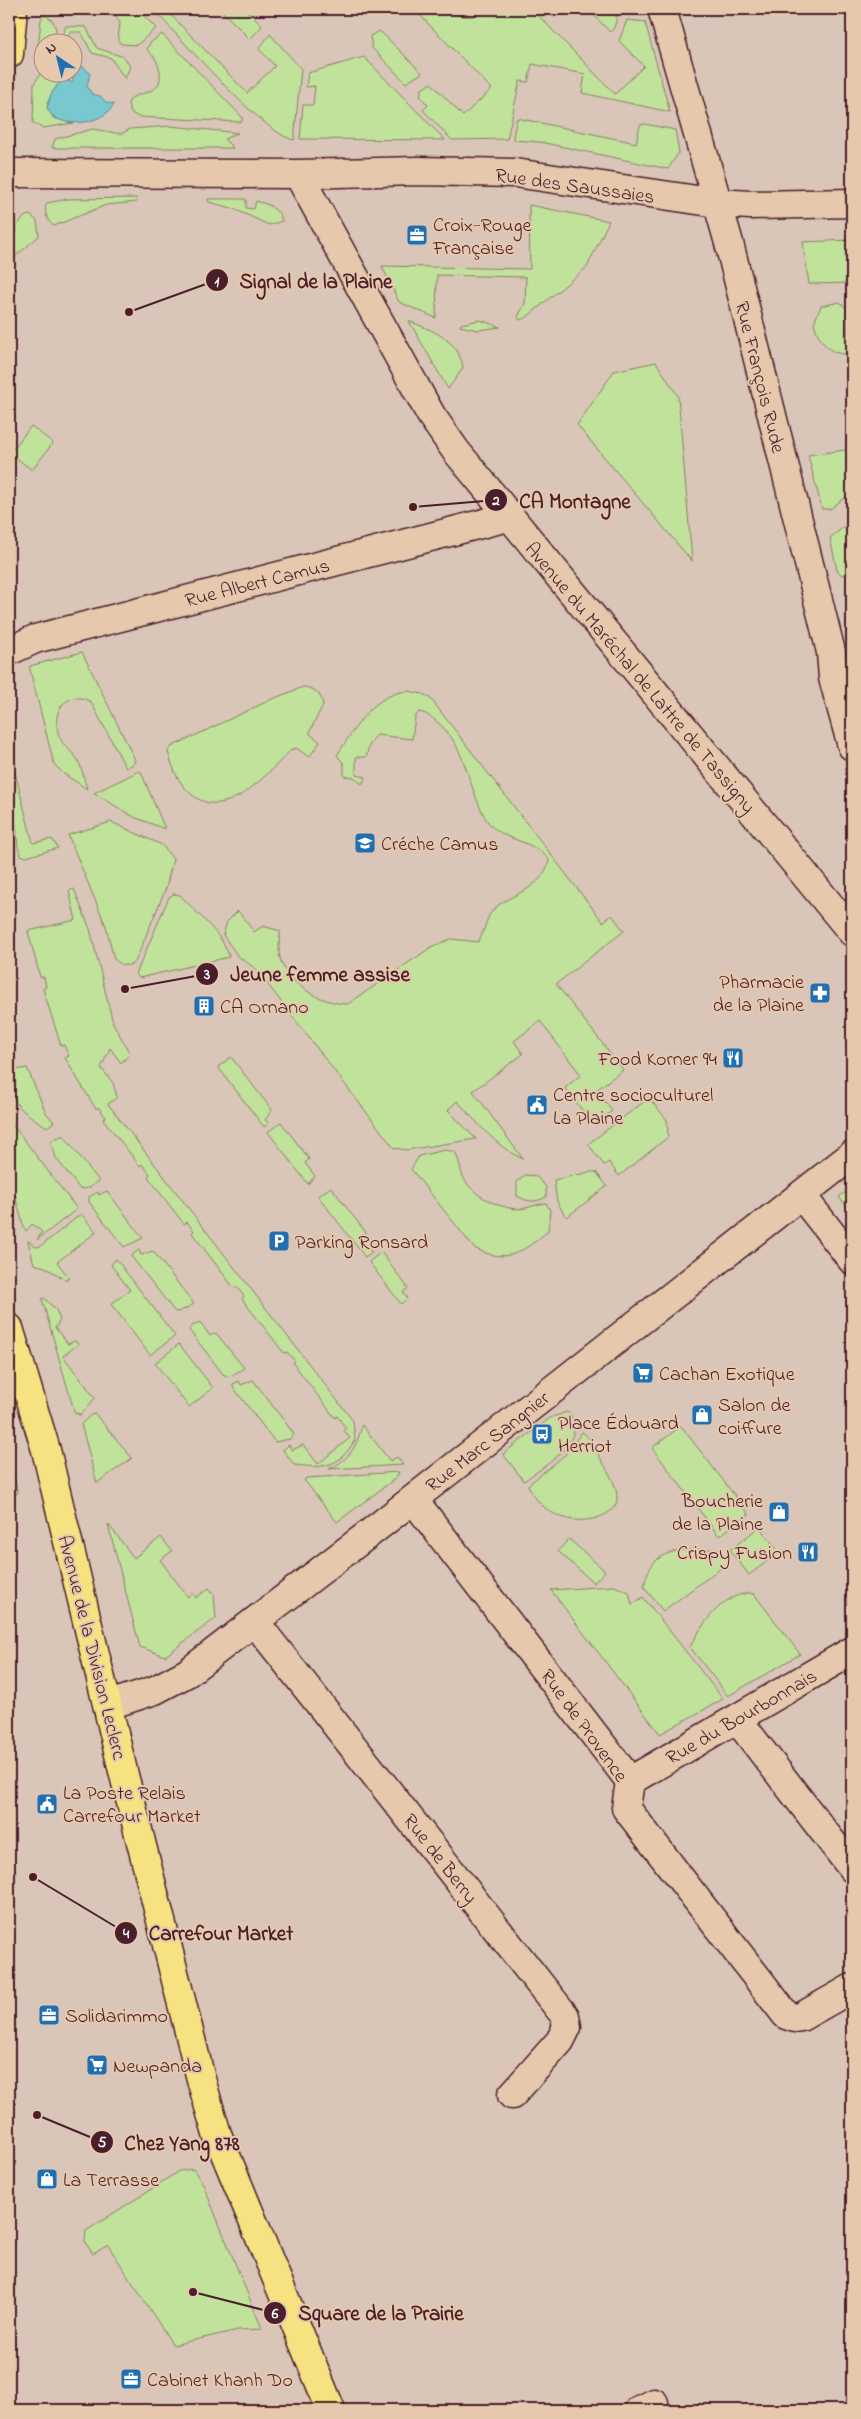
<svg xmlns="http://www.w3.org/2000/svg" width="861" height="2419" font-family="'Indie Flower',sans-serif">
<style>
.green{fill:#c0e29b;stroke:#858063}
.water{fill:#77c9cf;stroke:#65858d}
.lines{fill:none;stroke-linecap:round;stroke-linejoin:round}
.minor-casing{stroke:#4a1f2b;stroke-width:31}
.major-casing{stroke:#4a1f2b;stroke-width:31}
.minor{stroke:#e6c8ad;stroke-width:28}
.major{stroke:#f6e281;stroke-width:28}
.labels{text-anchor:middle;stroke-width:4;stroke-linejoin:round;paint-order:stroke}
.street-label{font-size:20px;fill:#4a1f2b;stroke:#e6c8ad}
.poi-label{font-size:20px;fill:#4a1f2b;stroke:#e6c8ad;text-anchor:start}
.leader{fill:none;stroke:#4a1f2b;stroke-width:2}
.callout-dot{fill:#4a1f2b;stroke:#e6c8ad;stroke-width:2}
.mark-label{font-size:15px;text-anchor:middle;font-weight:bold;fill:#fff}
.callout-label{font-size:21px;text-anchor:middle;font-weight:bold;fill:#4a1f2b;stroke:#e6c8ad;stroke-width:4;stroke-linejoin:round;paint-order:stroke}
</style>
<rect width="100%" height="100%" fill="#d9c6b9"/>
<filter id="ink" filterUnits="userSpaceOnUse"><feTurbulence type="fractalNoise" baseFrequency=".02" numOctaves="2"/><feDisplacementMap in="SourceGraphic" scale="10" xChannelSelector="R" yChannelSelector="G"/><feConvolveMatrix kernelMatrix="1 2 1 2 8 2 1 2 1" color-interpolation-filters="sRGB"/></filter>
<g filter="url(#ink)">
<path class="green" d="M112 9H137L156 28 137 45 121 44 118 40 120 23Z
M153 9H165L247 93 275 66 259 49 270 34 301 69 294 140C263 134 179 36 153 9Z
M220 9H245L262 26 250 39Z
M414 9H451C461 19 474 19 483 9H532L615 94 644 66 619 41 627 20 645 22 670 112 582 93 585 74 532 64 528 82 520 81 507 139 452 140 423 110 428 105 420 96 422 89 431 83 463 116 492 89Z
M588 9H604L617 17 614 28 610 32Z
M45 15 53 21 56 29 53 42H42V58L39 62 37 60 41 19Z
M66 26 86 27 97 48 124 57 130 66 125 79 111 58 92 53 81 32H70L67 42H61Z
M380 31 422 73 406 83 372 48 370 36Z
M162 34 242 117V122L139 117 131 113 128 104 131 98C138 94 148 93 154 89 164 83 160 66 155 58 153 55 149 52 147 49L150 43Z
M364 57 445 140 300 139 303 105H313L315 86 306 87 308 73Z
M42 71 65 73 47 103 53 118 74 123 43 128 33 123 34 84Z
M517 118 636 143 640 125 645 124 675 130 679 152 668 169 540 142 515 140 513 137Z
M171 126 238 133 224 139 233 148H52L55 139 93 129 121 134 130 129Z
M136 198 137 202 106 205 54 226C47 222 43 209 47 203L68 199Z
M208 199H246V208L254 209 256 201 269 205 280 214 282 221 269 225 232 208 209 202Z
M529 205 609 221 587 267 527 317 520 320 518 317 525 303 526 277 437 275 436 318 399 302 382 266 530 269Z
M30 215 37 221 39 236 10 261C11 248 15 216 30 215Z
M852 240V283L809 284 803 242Z
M840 302 847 309 848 354C829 355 819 341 814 323L821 306Z
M480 320 500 327 478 330 460 326 461 324Z
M409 321C433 331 459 339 463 368L448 389Z
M656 362 678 396 692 561 577 425 614 371Z
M31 426 53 443 32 470 10 453Z
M852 449V492L830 509H822L808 455Z
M852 520V571L842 575 837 570 830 538Z
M82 652 135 760 133 764 126 768 91 702C72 690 54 705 57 726 59 745 68 746 77 759 82 767 84 780 87 789L64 774 54 764 30 670V666Z
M303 687C315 688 321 693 323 705L310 731V734L320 742 309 757 296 748 291 750C262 779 216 835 179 780 174 772 171 761 168 752L171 747 270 700Z
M408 691 423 694 430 698 603 922 612 915 624 931 556 984 623 1070 596 1090 612 1111 594 1125 565 1088 581 1075 540 1021 514 1041 523 1054 473 1091 523 1159C496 1147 477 1122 457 1101L448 1110 476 1139 406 1150 394 1148 256 969 237 955 223 935 227 922 238 911 254 932 263 926 280 931C280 939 278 950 280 958 287 985 323 1004 348 1004L433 946 451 939 478 942C485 932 485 919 493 910 509 893 543 891 549 860 534 838 501 843 486 819 467 786 467 746 436 721 431 717 426 713 419 712L415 717 412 739 377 735 370 743 366 757H356V775L366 777 362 784 354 777 344 776V764L337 755C355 729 372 694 408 691Z
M9 750 33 843 52 839 58 848 26 857 21 855 18 847 14 806 9 784Z
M139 771 141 772 165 829 134 817 94 793Z
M111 822 162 845 173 859 166 888 135 962C128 968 120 965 114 959L106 926 68 835Z
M74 889 90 929 113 1023 130 1054 121 1063 110 1048 101 1068 113 1083 117 1097 108 1104 353 1421 355 1440C338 1469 323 1468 294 1465L283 1450 289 1445 292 1450 303 1445 318 1464 350 1438 344 1430 346 1428 337 1416 335 1418 293 1363 295 1361 287 1352 284 1353 242 1299 244 1296 237 1287 234 1288 192 1233 194 1231 187 1222 184 1224 148 1177 150 1174 142 1164 140 1166 103 1119 106 1117 98 1107 96 1109 65 1058 69 1056 64 1045 61 1046 43 989 46 987 44 977H40L28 931 76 920 69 891Z
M174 894 180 895C194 911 225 936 229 957L139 978 136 974 169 897Z
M231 1057 272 1110 265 1120 269 1123 264 1127 218 1067Z
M27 1068 46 1113 54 1122 47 1127C21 1110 9 1105 9 1071Z
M649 1098 667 1120 668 1137 619 1176 609 1162 604 1165 588 1144Z
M9 1120 77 1209 37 1240 42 1232 32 1224 26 1231 24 1228 9 1173Z
M281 1122 309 1159 305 1163 315 1176 308 1184 268 1132Z
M63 1135 99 1181 89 1188 80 1189 56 1158 51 1141Z
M445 1150 455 1152C459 1160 460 1166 462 1174 469 1195 500 1209 520 1209 529 1208 537 1204 546 1203L550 1210 548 1231C522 1252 508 1265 474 1248L411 1169 419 1156Z
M590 1172H596L607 1186 567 1217 565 1216 557 1201 554 1180Z
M525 1175 536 1176 546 1187V1197C535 1203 528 1202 517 1196V1182Z
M331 1187 373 1242 368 1248 372 1252 365 1257 318 1196Z
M852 1187V1214L839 1197Z
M107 1191 143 1238 124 1247 89 1202V1197L98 1192 99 1195Z
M81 1214 96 1232 57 1262 69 1278 66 1280 45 1267 34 1264 28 1241 36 1247 41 1246Z
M139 1250 141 1255 153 1251 194 1304 181 1311 175 1312 131 1256Z
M381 1252 408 1288 403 1292 407 1298 401 1304 369 1262Z
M116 1259 175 1336 150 1355 111 1304 130 1290 111 1265Z
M44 1298 56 1310 60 1320 55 1328 68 1344 75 1341 78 1344 63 1356 95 1398 79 1416V1413L75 1414 42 1299Z
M200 1322 210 1336 216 1333 244 1368 229 1377 223 1374 189 1330 192 1326Z
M179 1344 213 1388 189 1407 155 1363Z
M253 1380 294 1434 290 1439 275 1442 233 1387V1384L239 1381 241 1385Z
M567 1412 571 1415C586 1444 542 1467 524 1481L503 1454 550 1418Z
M95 1414 132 1458 97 1483 81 1424 91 1415Z
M362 1425 390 1461 397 1457 403 1465 329 1469C350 1459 357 1447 362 1425Z
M681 1426 749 1514 719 1536 652 1448Z
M582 1432C591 1437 596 1452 602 1461 608 1472 618 1486 617 1500 616 1508 609 1513 602 1516 573 1528 540 1514 528 1485L566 1454Z
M9 1458 18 1493 9 1495Z
M399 1472 396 1478 337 1522 304 1480 307 1478Z
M108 1524 134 1558 161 1537 172 1551 160 1560 188 1597 193 1593 196 1598 209 1588 214 1595 216 1618 165 1656 140 1647Z
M759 1527 779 1552 749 1575 730 1550Z
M569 1539 605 1571 594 1583 558 1551Z
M718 1549 729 1562 663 1611 644 1587C651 1544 683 1551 718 1549Z
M614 1586 629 1592 632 1605 643 1597 723 1699 660 1734 551 1590Z
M748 1593 754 1594 800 1654 728 1696 690 1647C703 1624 719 1597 748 1593Z
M193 2169 202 2182 262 2329 238 2330 173 2345 108 2245 93 2254 85 2242 86 2231 179 2171Z"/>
<path class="water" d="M83 66 90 74 87 86 92 94 100 96 107 103 114 104C106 124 57 132 47 108L51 94 61 80 65 79 72 83 75 72Z"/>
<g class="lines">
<g class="minor-casing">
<path id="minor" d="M662 9 729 243 831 652 833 678 852 746
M9 173 298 174 418 171 515 173 717 203 750 205 852 203
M298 174 431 415 456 451 852 932
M9 651 35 639 508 517
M802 1196 852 1260
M9 1385 23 1381
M413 1499 630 1781 626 1808 786 2015 795 2018 801 2017 852 1988
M255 1622 565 2016 567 2027 560 2041 512 2095
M109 1705 155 1690 187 1673 366 1536 852 1155
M737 1719 852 1868
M630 1781 852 1651
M639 2410 654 2403"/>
</g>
<g class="major-casing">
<path id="major" d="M9 54 13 9
M9 1328 46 1450 123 1771 202 2083 217 2134 331 2410"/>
</g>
<use href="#minor" class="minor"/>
<use href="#major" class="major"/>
</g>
</g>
<defs>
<g id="office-square" transform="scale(1.125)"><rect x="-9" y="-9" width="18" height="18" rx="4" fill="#1f6fb2" stroke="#e6c8ad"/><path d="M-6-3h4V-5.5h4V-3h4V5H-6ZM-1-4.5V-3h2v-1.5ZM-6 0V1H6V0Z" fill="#fff"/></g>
<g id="school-square" transform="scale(1.125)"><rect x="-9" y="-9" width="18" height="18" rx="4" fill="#1f6fb2" stroke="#e6c8ad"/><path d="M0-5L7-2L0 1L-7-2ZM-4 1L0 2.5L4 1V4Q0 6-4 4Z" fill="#fff"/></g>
<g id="pharmacy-square" transform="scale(1.125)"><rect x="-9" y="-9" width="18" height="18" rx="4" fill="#1f6fb2" stroke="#e6c8ad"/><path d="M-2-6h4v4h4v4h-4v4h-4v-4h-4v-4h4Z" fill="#fff"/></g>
<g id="building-square" transform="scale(1.125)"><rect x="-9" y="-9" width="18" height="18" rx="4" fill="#1f6fb2" stroke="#e6c8ad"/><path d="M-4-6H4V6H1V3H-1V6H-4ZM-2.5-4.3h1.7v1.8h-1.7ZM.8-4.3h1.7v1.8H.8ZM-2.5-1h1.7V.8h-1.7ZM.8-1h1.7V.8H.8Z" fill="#fff"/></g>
<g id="restaurant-square" transform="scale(1.125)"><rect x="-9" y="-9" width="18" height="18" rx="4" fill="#1f6fb2" stroke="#e6c8ad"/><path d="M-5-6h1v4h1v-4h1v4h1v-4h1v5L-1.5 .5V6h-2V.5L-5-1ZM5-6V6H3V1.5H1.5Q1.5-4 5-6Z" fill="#fff"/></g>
<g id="civic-square" transform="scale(1.125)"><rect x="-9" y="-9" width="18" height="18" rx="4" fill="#1f6fb2" stroke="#e6c8ad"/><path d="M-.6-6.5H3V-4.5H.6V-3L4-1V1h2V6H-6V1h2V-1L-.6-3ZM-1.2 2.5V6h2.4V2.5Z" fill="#fff"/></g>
<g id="parking-square" transform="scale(1.125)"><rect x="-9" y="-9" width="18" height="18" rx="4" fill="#1f6fb2" stroke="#e6c8ad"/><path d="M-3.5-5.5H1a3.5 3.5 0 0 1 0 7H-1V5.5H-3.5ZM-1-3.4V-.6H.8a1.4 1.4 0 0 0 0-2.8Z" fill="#fff"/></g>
<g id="supermarket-square" transform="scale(1.125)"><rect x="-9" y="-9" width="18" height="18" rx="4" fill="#1f6fb2" stroke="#e6c8ad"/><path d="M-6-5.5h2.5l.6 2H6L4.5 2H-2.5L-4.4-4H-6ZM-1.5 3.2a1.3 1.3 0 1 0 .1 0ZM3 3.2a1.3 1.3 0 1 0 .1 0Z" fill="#fff"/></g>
<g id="shop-square" transform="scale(1.125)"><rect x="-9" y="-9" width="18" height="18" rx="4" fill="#1f6fb2" stroke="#e6c8ad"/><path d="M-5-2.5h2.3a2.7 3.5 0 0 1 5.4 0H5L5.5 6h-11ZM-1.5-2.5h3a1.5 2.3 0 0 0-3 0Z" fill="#fff"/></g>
<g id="bus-square" transform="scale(1.125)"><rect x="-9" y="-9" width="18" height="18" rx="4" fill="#1f6fb2" stroke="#e6c8ad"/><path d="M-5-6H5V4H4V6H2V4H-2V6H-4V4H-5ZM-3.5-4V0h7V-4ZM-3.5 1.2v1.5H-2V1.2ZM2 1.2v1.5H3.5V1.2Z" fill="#fff"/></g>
</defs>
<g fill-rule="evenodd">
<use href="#office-square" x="417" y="235"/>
<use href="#school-square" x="365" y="843"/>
<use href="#pharmacy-square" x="820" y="993"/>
<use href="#building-square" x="204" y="1006"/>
<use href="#restaurant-square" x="733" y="1058"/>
<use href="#civic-square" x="537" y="1105"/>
<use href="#parking-square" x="279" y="1241"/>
<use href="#supermarket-square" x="643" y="1373"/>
<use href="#shop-square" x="702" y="1415"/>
<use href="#bus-square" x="542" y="1434"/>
<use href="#shop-square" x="779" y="1512"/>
<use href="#restaurant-square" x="808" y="1552"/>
<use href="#civic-square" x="47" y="1804"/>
<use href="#office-square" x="49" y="2015"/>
<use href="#supermarket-square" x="97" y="2065"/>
<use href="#shop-square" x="47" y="2179"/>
<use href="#office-square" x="131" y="2379"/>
</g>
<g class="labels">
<g class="street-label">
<text transform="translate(575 185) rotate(8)" y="7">Rue des Saussaies</text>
<text transform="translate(761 377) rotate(76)" y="7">Rue François Rude</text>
<text transform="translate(257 582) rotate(-14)" y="7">Rue Albert Camus</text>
<text transform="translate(641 677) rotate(50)" y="7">Avenue du Maréchal de Lattre de Tassigny</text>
<text transform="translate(487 1441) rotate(-38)" y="7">Rue Marc Sangnier</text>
<text transform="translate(93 1647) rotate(76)" y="7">Avenue de la Division Leclerc</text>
<text transform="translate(741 1716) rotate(-30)" y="7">Rue du Bourbonnais</text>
<text transform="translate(585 1725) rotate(54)" y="7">Rue de Provence</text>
<text transform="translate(441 1858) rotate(52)" y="7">Rue de Berry</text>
</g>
<g class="poi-label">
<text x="433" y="231">Croix-Rouge<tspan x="433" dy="23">Française</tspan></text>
<text x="381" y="850">Créche Camus</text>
<text x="804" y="988" text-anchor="end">Pharmacie<tspan x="804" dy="23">de la Plaine</tspan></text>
<text x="220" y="1013">CA Ornano</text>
<text x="717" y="1065" text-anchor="end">Food Korner 94</text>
<text x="553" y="1101">Centre socioculturel<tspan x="553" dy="23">La Plaine</tspan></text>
<text x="295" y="1248">Parking Ronsard</text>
<text x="659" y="1380">Cachan Exotique</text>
<text x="718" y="1411">Salon de<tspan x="718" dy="23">coiffure</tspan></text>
<text x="558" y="1429">Place Édouard<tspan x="558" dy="23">Herriot</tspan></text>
<text x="763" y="1507" text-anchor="end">Boucherie<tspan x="763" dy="23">de la Plaine</tspan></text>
<text x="792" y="1559" text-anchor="end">Crispy Fusion</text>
<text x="63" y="1799">La Poste Relais<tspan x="63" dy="23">Carrefour Market</tspan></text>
<text x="65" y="2022">Solidarimmo</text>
<text x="113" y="2072">Newpanda</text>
<text x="63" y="2186">La Terrasse</text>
<text x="147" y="2386">Cabinet Khanh Do</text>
</g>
</g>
<path class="leader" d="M129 312L217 280M413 507L496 500M125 989L207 974M33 1877L126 1933M37 2115L102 2142M193 2292L275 2313"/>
<g class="callout-dot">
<circle cx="129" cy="312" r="5"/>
<circle cx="413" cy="507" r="5"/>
<circle cx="125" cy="989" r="5"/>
<circle cx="33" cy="1877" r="5"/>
<circle cx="37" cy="2115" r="5"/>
<circle cx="193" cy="2292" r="5"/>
<circle cx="217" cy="280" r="12"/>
<circle cx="496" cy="500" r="12"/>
<circle cx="207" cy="974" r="12"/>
<circle cx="126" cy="1933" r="12"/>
<circle cx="102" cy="2142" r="12"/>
<circle cx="275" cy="2313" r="12"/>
</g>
<g class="mark-label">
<text x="217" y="286">1</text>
<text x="496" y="505">2</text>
<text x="207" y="979">3</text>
<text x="126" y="1938">4</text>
<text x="102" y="2147">5</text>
<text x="275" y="2318">6</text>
</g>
<g class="callout-label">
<text x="316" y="288">Signal de la Plaine</text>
<text x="575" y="508">CA Montagne</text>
<text x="320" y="981">Jeune femme assise</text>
<text x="221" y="1940">Carrefour Market</text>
<text x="182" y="2150">Chez Yang 878</text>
<text x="381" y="2320">Square de la Prairie</text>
</g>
<rect width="861" height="2419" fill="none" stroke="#e6c8ad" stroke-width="30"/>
<rect x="15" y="15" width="831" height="2389" fill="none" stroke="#4a1f2b" stroke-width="2" filter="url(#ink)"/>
<g transform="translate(58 58) rotate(325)"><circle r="24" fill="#e6c8ad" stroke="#a88479"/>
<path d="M0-4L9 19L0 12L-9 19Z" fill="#1f6fb2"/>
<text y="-8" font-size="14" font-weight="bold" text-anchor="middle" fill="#4a1f2b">N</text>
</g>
</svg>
